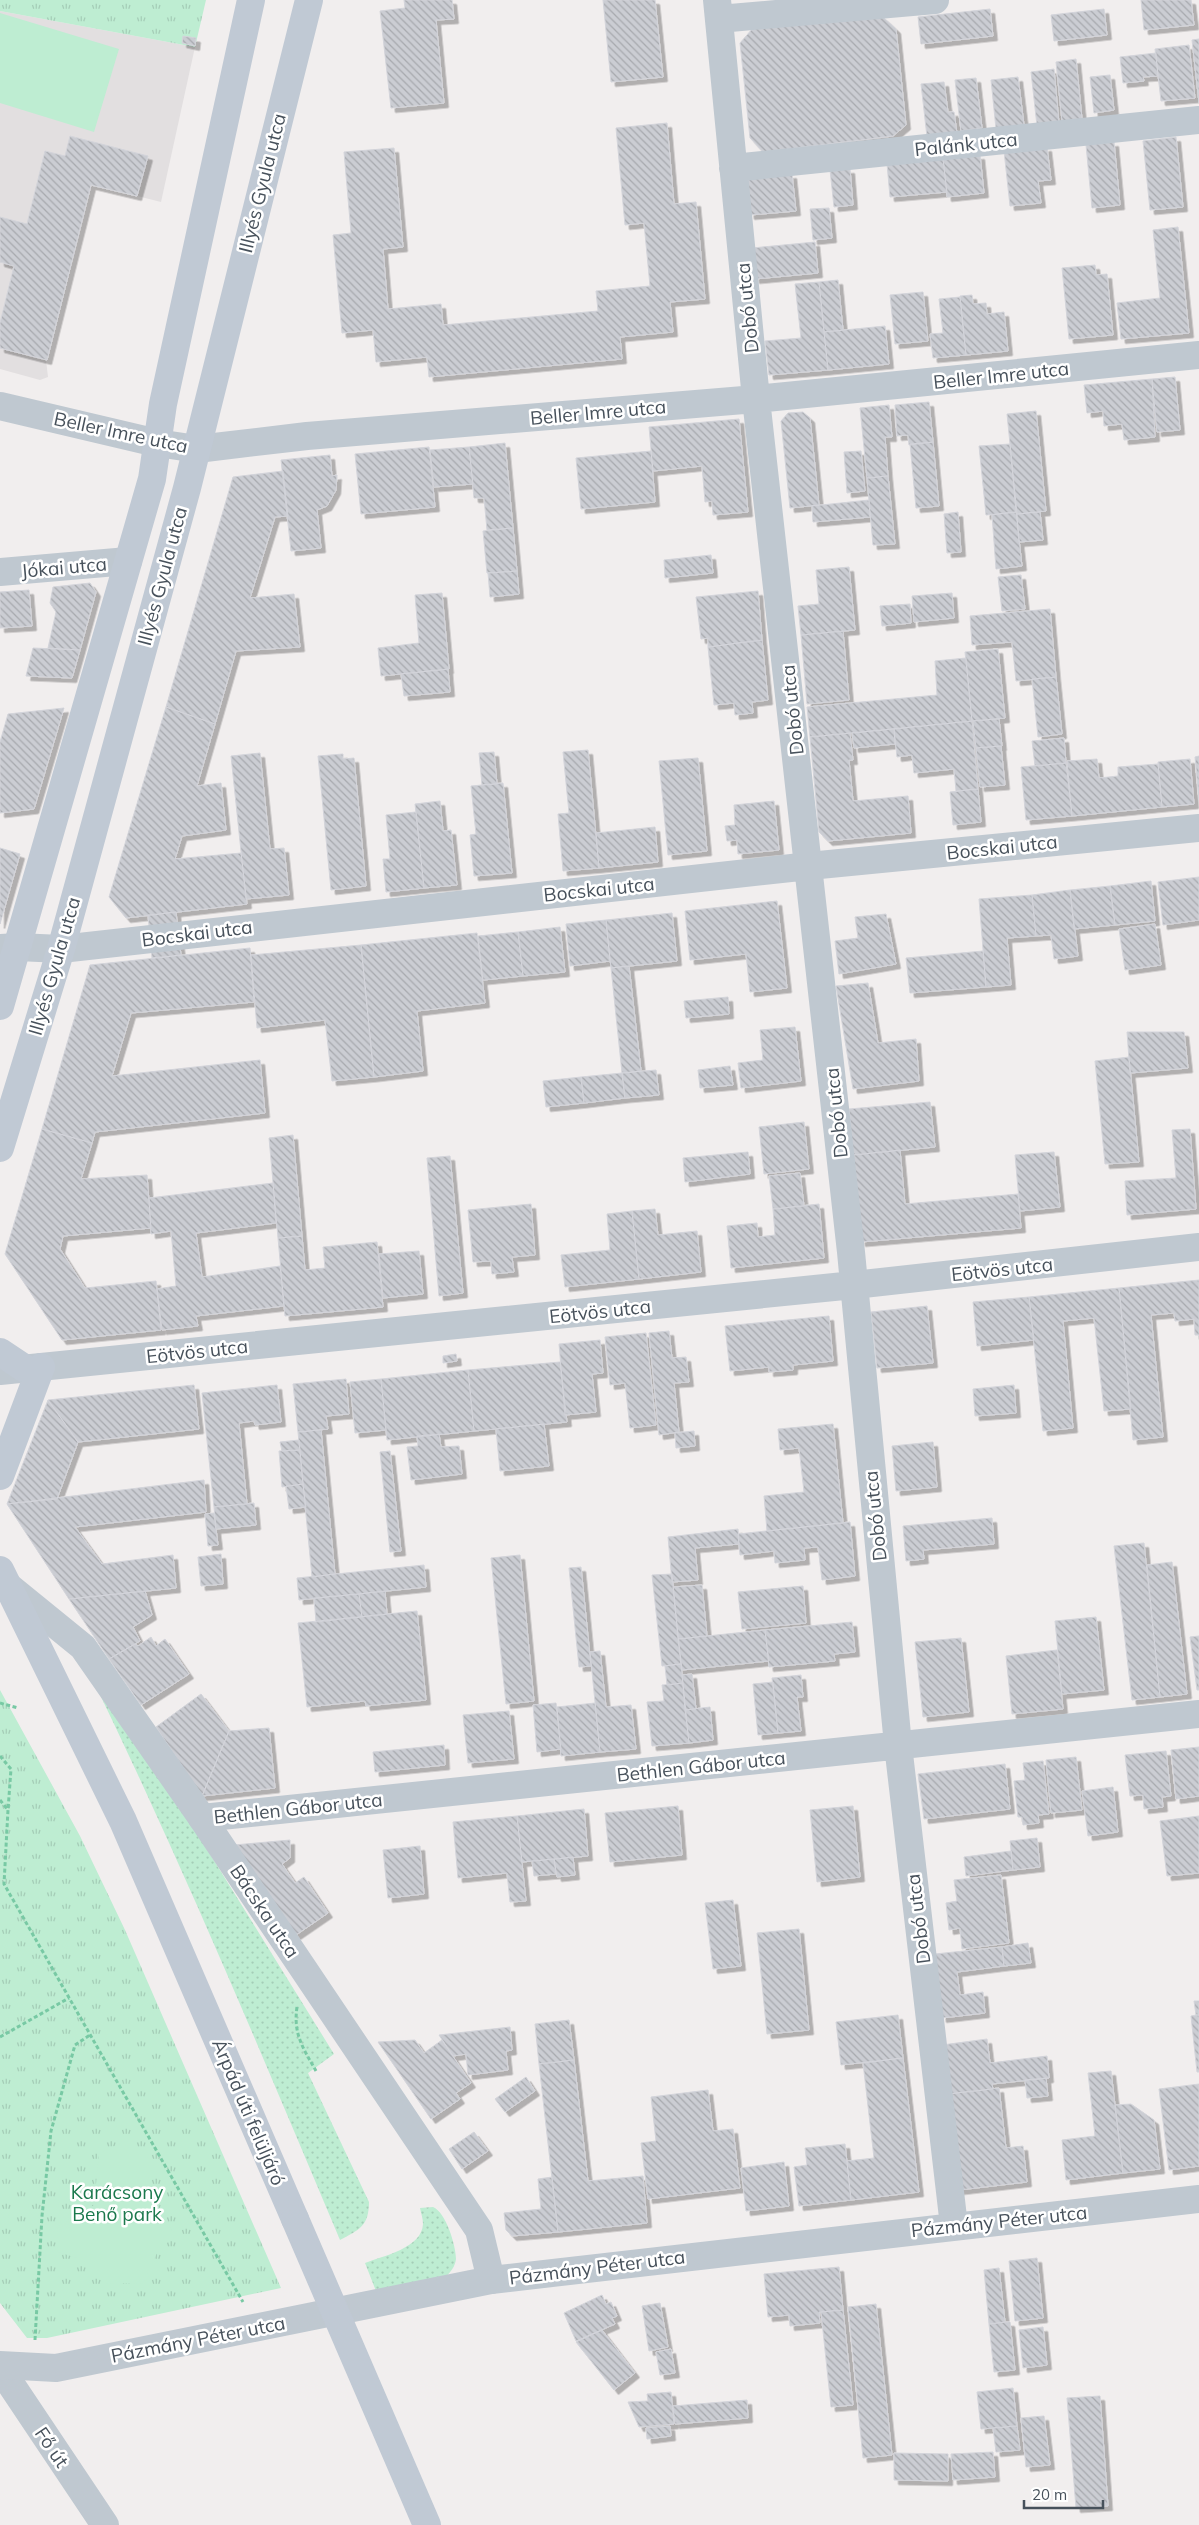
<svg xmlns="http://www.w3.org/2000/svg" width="1199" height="2525" font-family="Mulish,sans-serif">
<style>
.education{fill:#e2dfe0}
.grass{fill:url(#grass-dots)}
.park{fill:url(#park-tufts)}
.garden{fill:#beedd2}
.building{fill:url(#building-back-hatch);stroke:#d3d4da;filter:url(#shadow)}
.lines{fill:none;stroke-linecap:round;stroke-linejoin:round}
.path{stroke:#78c9a4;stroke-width:3;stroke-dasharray:4 2.5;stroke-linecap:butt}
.minor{stroke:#bfc8d0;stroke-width:28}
.tertiary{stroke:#bfc8d0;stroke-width:28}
.secondary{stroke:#c0c9d4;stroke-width:28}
.secondary-bridge{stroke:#c0c9d4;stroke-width:28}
.labels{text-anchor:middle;stroke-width:5;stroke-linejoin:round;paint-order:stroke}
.street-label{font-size:19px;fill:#47515b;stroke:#fff}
.park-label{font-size:19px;fill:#1b794d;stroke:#fff}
</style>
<defs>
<pattern id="grass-dots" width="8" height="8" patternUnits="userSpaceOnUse" patternTransform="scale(1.25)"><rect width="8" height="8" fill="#beedd2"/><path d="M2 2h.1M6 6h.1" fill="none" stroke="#a5cdb7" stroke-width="1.8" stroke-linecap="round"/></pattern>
<pattern id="park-tufts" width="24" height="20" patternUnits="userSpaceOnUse" patternTransform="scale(1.25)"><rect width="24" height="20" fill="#beedd2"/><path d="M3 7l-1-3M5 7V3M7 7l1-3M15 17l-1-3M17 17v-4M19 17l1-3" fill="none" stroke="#a5cdb7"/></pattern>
<pattern id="building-back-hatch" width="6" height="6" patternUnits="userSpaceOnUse" patternTransform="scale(1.25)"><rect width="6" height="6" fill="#cbcdd3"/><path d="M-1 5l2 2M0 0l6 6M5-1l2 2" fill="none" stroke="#a7a9ae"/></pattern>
<filter id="shadow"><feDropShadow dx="4.5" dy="4.5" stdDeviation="0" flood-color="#0004"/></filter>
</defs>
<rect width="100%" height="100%" fill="#f1eeee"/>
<path class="education" d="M0 11 195 47 161 202 90 184 46 360 48 377 40 380 0 369Z"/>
<path class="grass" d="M91 1676 174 1796 334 2054 308 2073 369 2202C369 2226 359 2230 340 2240 260 2050 181 1861 91 1676Z
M433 2207C446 2212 456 2246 456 2259 455 2267 451 2271 446 2277L376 2291 365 2263C383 2256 422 2248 423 2224 423 2219 421 2213 420 2208Z"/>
<path class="park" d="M0 0H206L195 47 0 11Z
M0 1690 80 1836 125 1930 281 2288 47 2338H27L0 2303Z"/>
<path class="garden" d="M0 13 119 49 94 132 0 103Z
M124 2142 140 2157 153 2158 147 2197 164 2212 172 2231 166 2246 157 2253 143 2284 104 2283 77 2258 58 2252 57 2227 94 2205 99 2153Z"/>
<path class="building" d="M404 0H452L454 19 436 20 444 103 391 108 380 11 405 8Z
M603 0H655L663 77 611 82Z
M1141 0H1191L1194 25 1144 30Z
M990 9 993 36 921 44 918 17Z
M1104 9 1107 35 1054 41 1051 15Z
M883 17 896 29 906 125 893 136 763 152 750 138 740 43 753 28Z
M183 36 196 38 195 46 182 43Z
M1199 39V103L1192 40Z
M1189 45 1195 98 1161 101 1155 49Z
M1156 53 1158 76 1143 77 1144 81 1123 83 1120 57Z
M1076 59 1082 119 1062 121 1056 62Z
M1054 69 1059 123 1037 126 1031 72Z
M1110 75 1114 110 1094 113 1090 77Z
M1018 77 1024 125 996 129 991 80Z
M976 78 982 128 961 131 955 80Z
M944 82 948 112H954L957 133 927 137 921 84Z
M667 123 674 204 696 202 705 299 670 302 673 332 620 337 622 359 429 377 427 357 376 362 373 330 342 333 333 235 351 233 344 152 394 148 403 247 383 249 388 309 441 304 443 325 598 311 596 291 650 286 644 223 625 225 616 128Z
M70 136 148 156 137 196 91 185 47 360 0 348V323L14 266 0 262V217L27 224 45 151 65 156Z
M1176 137 1183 207 1150 210 1143 141Z
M1114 142 1120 205 1092 208 1086 145Z
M1047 147 1051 180 1038 181 1041 203 1010 206 1004 151Z
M980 155 984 193 947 197 943 158Z
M943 158 947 192 890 197 887 164Z
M850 169 853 205 834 207 830 170Z
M792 174 796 211 750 215 746 179Z
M829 208 832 238 813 240 810 209Z
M1178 227 1189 333 1121 339 1117 303 1160 298 1153 230Z
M815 242 818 273 755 279 752 248Z
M1095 265 1096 275 1107 274 1113 335 1069 339 1062 268Z
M838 280 843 330 824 332 819 282Z
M819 282 828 370 769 375 765 341 801 338 795 284Z
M923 292 928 341 895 344 890 295Z
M972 295 973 304 986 303 987 314 1004 312 1008 351 966 355 960 296Z
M960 297 966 355 933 358 930 334 943 333 939 299Z
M885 326 889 364 828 370 824 332Z
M1175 377 1180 430 1157 432 1152 379Z
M1152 379 1155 437 1124 440 1122 424 1104 426 1103 411 1087 413 1084 385Z
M929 402 933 442 909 445 908 435 897 436 895 405Z
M889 405 892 437H885L888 476 867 478 860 408Z
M1036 411 1046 511 1017 514 1007 414Z
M803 412 810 418 819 505 790 508 781 421 788 413Z
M739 419 748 512 713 515 712 501 705 502 702 466 653 471 649 427Z
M933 442 939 506 916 508 910 444Z
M505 443 513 528 487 530 484 498H474L469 447Z
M1010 444 1016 512 986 515 979 446Z
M429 447 435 507 361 514 355 454Z
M469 447 473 484 434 487 430 450Z
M651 451 655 502 581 509 576 458Z
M861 451 865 491 847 493 844 452Z
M330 455 332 476 337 475 336 490 327 506 317 510 321 548 291 551 281 460Z
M283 471 288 516 275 517 250 598 294 594 300 647 236 651 215 724 166 707 233 477Z
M888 476 895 544 873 545 867 478Z
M869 500 870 517 813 522 812 506Z
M958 512 961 552 947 553 944 514Z
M1016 512 1022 566 996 569 992 515Z
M1040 512 1043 540 1019 542 1017 514Z
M513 528 517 571 487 573 483 531Z
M711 555 713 573 665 578 664 560Z
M849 567 855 630 801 635 798 606 819 604 816 570Z
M517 571 519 594 490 597 488 573Z
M1021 575 1025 609 1002 611 998 577Z
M90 583 96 592 80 650 48 648 56 612 50 603 53 587Z
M29 590 32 626 0 628V592Z
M758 591 762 640 708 647V638L701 639 696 597Z
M442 593 449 669 381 676 378 648 419 643 415 595Z
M952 593 954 618 914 622 912 596Z
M910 604 911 623 882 626 880 606Z
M1050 609 1056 677 1016 681 1012 642 972 645 970 616Z
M843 631 849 700 807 704 801 635Z
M762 640 768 700 752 702 753 713 735 715 734 703 714 705 708 647Z
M33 648 80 650 72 678 26 676Z
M998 649 1005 718 972 721 965 652Z
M966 658 972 721 810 737 807 707 937 695 935 661Z
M448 669 450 692 404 696 401 674Z
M1056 677 1062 734 1038 737 1032 679Z
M166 707 215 724 197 786 221 783 226 830 182 836 175 859 241 853 247 904 126 918 109 897Z
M64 708 34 809 0 813V742L8 714Z
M999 719 1002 746 976 748 973 721Z
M972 721 978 789 956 791 954 769 914 773 912 755 897 757 894 729Z
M894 729 895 744 854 748 852 733Z
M850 733 853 760H849L853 801 908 796 911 833 828 841 819 832 810 737Z
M1064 738 1066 763 1035 766 1032 741Z
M1001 746 1005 785 980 787 976 748Z
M588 750 599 868 563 871 558 814 569 813 563 752Z
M494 752 497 784 482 785 479 753Z
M260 753 270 849 284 848 289 895 246 899 231 756Z
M343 754V759L354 758 366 886 331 890 318 756Z
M1199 756V800L1195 757Z
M698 758 707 851 668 855 659 761Z
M1097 759 1099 778 1118 776V767L1158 764 1162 807 1072 816 1067 761Z
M1190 759 1194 804 1162 807 1158 762Z
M1066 763 1072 816 1026 820 1021 767Z
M503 783 512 873 474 876 470 835 476 834 471 786Z
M978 789 981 822 953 825 950 792Z
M440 801 443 831 451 830 457 885 424 888 415 804Z
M774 801 779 850 738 854 737 840 727 841 725 826 735 825 734 805Z
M416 812 424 888 386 892 383 859H390L386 815Z
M655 827 658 862 599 868 596 833Z
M0 848 20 854 0 924Z
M1199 877V920L1163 925 1158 882Z
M1151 881 1155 921 1115 925 1110 886Z
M1110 886 1115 925 1074 929 1070 890Z
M1070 890 1078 956 1054 959 1051 935 1036 936 1032 895Z
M1032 895 1036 936 1007 938 1011 985 986 987 979 899Z
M777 901 787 988 750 992 746 954 690 960 685 911Z
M176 912 181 955 152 958 148 915Z
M672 913 677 961 611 968 606 920Z
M886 914 896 964 839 974 835 941 858 938 855 917Z
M606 920 610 961 570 966 566 924Z
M1155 924 1161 965 1125 970 1119 929Z
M560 927 565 972 523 976 518 932Z
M518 932 523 976 483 980 478 936Z
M477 933 485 1003 417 1011 423 1071 374 1077 361 945Z
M361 945 374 1077 332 1081 325 1020 257 1028 251 955Z
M250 948 254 1002 131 1013 112 1076 260 1060 265 1113 95 1132 92 1143 42 1129 90 965Z
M983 951 986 987 910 993 906 958Z
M629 966 641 1071 622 1073 611 968Z
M868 983 878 1043 916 1039 919 1081 853 1089 836 986Z
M728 997 729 1014 686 1018 684 1001Z
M795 1027 801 1081 741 1088 738 1063 763 1060 760 1030Z
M1127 1032H1184L1188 1068 1130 1073Z
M1129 1057 1139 1162 1105 1164 1095 1061Z
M730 1066 733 1085 700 1088 698 1070Z
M656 1070 659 1095 625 1098 622 1073Z
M622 1073 625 1098 584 1103 581 1077Z
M581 1077 584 1103 546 1107 543 1081Z
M930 1102 935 1147 853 1155 849 1109Z
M804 1122 809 1169 764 1174 759 1127Z
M42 1129 92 1143 81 1179 147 1175 151 1228 63 1236 60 1249 85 1288 156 1281 161 1330 62 1340 5 1254Z
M1190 1129 1196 1209 1127 1215 1125 1181 1176 1178 1172 1130Z
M293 1135 302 1236 278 1238 269 1138Z
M900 1150 905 1204 1018 1194 1021 1228 861 1242 853 1155Z
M748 1152 750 1174 685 1182 683 1158Z
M1054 1152 1060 1207 1020 1211 1015 1155Z
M450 1156 463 1293 439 1296 427 1158Z
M800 1173 804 1206 773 1209 769 1176Z
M273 1183 276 1223 196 1233 202 1277 280 1266 284 1306 196 1316 198 1326 162 1330 157 1289 176 1286 171 1231 151 1234 149 1198Z
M531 1204 535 1255 512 1257 514 1272 492 1274 491 1261 473 1262 468 1210Z
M819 1204 824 1258 731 1268 727 1226 757 1223 758 1237 775 1235 773 1209Z
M655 1209 658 1235 697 1231 701 1272 639 1279 632 1211Z
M632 1211 639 1279 565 1287 561 1255 610 1250 607 1214Z
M302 1236 305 1270 325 1268 323 1247 377 1242 383 1307 285 1316 278 1238Z
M419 1251 423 1294 383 1298 379 1254Z
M1199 1280V1335H1195L1194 1319 1175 1321 1174 1313 1151 1315 1163 1437 1133 1440 1119 1288Z
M1119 1288 1131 1409 1104 1411 1094 1318 1063 1321 1073 1428 1043 1431 1029 1297Z
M1029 1297 1034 1340 977 1346 973 1302Z
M927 1306 933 1363 877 1368 871 1312Z
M829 1316 833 1361 793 1365V1370L769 1372V1367L730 1371 725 1326Z
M669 1331 672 1358 686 1357 689 1382 674 1383 679 1432 659 1435 649 1333Z
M646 1333 656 1425 630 1428 625 1383 610 1385 605 1337Z
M600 1340 603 1373 592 1374 596 1412 565 1415 559 1344Z
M456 1354 457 1361 443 1363V1356Z
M560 1362 567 1422 474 1431 468 1370Z
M468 1370 474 1431 387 1440 381 1379Z
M346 1379 349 1414 326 1416 328 1429 298 1432 293 1384Z
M381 1379 386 1430 355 1433 350 1382Z
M194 1385 199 1429 78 1442 48 1400Z
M277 1385 281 1422 255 1425 254 1421 239 1423 247 1504 214 1507 202 1393Z
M1014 1385 1016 1413 975 1416 973 1389Z
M48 1400 78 1442 57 1499 7 1504Z
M544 1424 549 1466 500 1471 496 1429Z
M833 1424 843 1523 767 1531 764 1496 804 1492 799 1448 780 1450 778 1429Z
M321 1430 335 1574 312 1577 298 1432Z
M694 1431 695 1446 676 1448 675 1433Z
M439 1434 441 1447 459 1446 462 1474 411 1480 407 1447 418 1446 417 1436Z
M299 1440 300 1450 282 1451 280 1442Z
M933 1442 937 1487 896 1491 892 1446Z
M300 1450 303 1484 282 1487 279 1451Z
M390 1451 401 1551 390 1552 380 1452Z
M204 1480 206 1512 75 1527 102 1564 173 1555 176 1588 69 1599 7 1504Z
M303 1484 306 1507 289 1509 286 1486Z
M254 1503 256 1525 216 1529 214 1507Z
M214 1513 218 1545 208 1546 205 1514Z
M992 1518 994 1544 923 1550 924 1559 906 1561 903 1526Z
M850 1522 855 1576 822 1580 818 1547 804 1548 805 1560 775 1563 774 1551 740 1555 738 1534Z
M738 1529 739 1544 695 1548 698 1580 672 1582 668 1537Z
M1144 1543 1160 1697 1132 1700 1114 1546Z
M221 1554 223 1584 201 1586 198 1557Z
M520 1555 534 1701 506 1704 491 1558Z
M1172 1562 1187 1694 1160 1697 1147 1565Z
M424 1565 426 1587 299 1600 297 1578Z
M581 1567 591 1666 579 1667 569 1568Z
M672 1574 681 1664 662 1666 652 1575Z
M702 1585 707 1636 678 1639 673 1587Z
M803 1586 806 1623 742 1629 738 1592Z
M145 1591 152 1615 133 1627 140 1641 109 1659 69 1599Z
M385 1591 387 1614 362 1617 359 1594Z
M359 1594 362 1617 316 1622 314 1598Z
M417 1611 426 1700 366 1706 365 1701 307 1707 298 1623Z
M1096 1617 1104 1690 1062 1694 1055 1621Z
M852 1622 855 1652 834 1654 835 1661 769 1667 765 1630Z
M765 1630 769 1661 682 1670 678 1639Z
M1199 1636V1690H1197L1190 1637Z
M151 1637 156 1646 165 1639 189 1674 141 1705 109 1659 135 1644 138 1646Z
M961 1638 969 1712 923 1717 915 1642Z
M1057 1650 1063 1709 1012 1714 1006 1656Z
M600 1651 606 1707 631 1705 636 1749 600 1752 590 1652Z
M681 1664 683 1683 667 1685 665 1666Z
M692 1674 696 1709 685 1710 682 1675Z
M801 1675 803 1697H797L801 1731 778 1733 772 1678Z
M773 1682 778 1733 758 1735 753 1684Z
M683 1683 689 1743 652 1746 647 1702 664 1701 662 1685Z
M201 1694 229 1731 202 1796 156 1727Z
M556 1703 561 1749 537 1752 533 1705Z
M595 1703 600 1752 561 1756 557 1707Z
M710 1707 713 1740 689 1743 685 1710Z
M509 1711 514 1759 468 1763 463 1715Z
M269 1728 275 1788 202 1796 229 1731Z
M444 1745 445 1765 375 1772 373 1752Z
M1199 1747V1796L1176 1799 1171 1750Z
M1166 1751 1171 1796 1162 1797 1163 1807 1144 1809 1143 1795 1130 1796 1125 1755Z
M1076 1757 1082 1810 1051 1813 1046 1760Z
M1043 1761 1049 1814 1038 1815 1039 1823 1023 1825 1022 1817H1018L1014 1781 1025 1780 1023 1763Z
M1005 1764 1010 1809 924 1819 918 1774Z
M1113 1787 1118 1832 1088 1836 1082 1791Z
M678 1806 682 1855 610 1862 605 1813Z
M853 1806 860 1877 817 1882 810 1810Z
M584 1809 588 1856 522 1862 517 1816Z
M517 1816 526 1901 510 1902 507 1873 458 1878 453 1822Z
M1199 1816V1873L1167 1876 1160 1821Z
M1037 1838 1040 1867 1013 1870 1010 1841Z
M290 1840V1858L282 1864 295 1883 304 1877 328 1913 296 1935 234 1845Z
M420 1846 424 1894 388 1898 383 1850Z
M1011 1851 1013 1870 966 1876 964 1857Z
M573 1857 575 1875 557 1877 554 1859Z
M554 1859 556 1874 534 1876 532 1861Z
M1001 1875 1009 1943 962 1949 960 1928 949 1930 946 1903 957 1901 954 1880Z
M733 1900 741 1966 713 1969 705 1903Z
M799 1929 809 2030 767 2034 757 1933Z
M1028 1943 1031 1963 1004 1966 1002 1947Z
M1002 1947 1004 1966 957 1972 960 1995 983 1992 985 2013 942 2018 935 1954Z
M1194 2001H1199V2015H1196Z
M898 2015 903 2058 841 2065 836 2022Z
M1196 2015H1199V2072H1197L1191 2016Z
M569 2020 574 2060 539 2064 535 2024Z
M510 2027 512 2050 506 2051 508 2070 468 2075 466 2054 453 2056 439 2035Z
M987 2039 990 2063 1047 2056 1049 2078 992 2084 993 2089 948 2094 942 2045Z
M415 2040 424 2053 442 2040 471 2083 456 2093 460 2099 431 2119 378 2042Z
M903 2058 919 2192 851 2200 847 2161 874 2158 863 2063Z
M574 2060 588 2181 643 2176 647 2223 558 2232 539 2064Z
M1111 2071 1123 2173 1066 2180 1062 2140 1095 2136 1088 2073Z
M526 2077 535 2091 505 2112 495 2099Z
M1046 2078 1048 2096 1027 2098 1025 2080Z
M1199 2084V2166L1169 2170 1159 2089Z
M999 2088 1006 2148 1023 2146 1027 2182 959 2190 948 2094Z
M708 2090 713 2131 733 2129 740 2188 648 2199 641 2143 656 2141 651 2097Z
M1131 2104 1154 2120 1160 2169 1123 2173 1115 2105Z
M474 2132 488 2151 462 2169 449 2149Z
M845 2144 851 2200 799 2206 794 2167 807 2165 805 2148Z
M784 2162 789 2206 746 2211 741 2168Z
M552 2177 558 2232 512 2236 506 2230 504 2213 541 2209 538 2179Z
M1037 2258 1043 2318 1015 2321 1009 2261Z
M839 2267 843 2310 819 2312 820 2323 790 2326 789 2315 768 2317 764 2274Z
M999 2268 1005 2322 989 2324 984 2270Z
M602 2295 606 2304 611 2302 617 2316 612 2318 615 2324 576 2341 564 2313Z
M660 2303 668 2347 649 2351 642 2306Z
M876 2304 892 2455 863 2458 848 2307Z
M843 2310 853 2405 831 2407 821 2312Z
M1005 2322H1010L1015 2370 994 2372 989 2324Z
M1043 2327 1047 2365 1023 2368 1019 2330Z
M602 2330 635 2373 614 2390 576 2342Z
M671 2349 675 2373 660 2375 656 2352Z
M1013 2388 1017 2426 981 2429 977 2392Z
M671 2392 674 2424 639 2427 628 2402 648 2401 647 2394Z
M1100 2396 1108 2506 1076 2508 1067 2398Z
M747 2400 748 2418 675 2424 673 2406Z
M1044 2416 1050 2465 1026 2467 1021 2418Z
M670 2426 671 2436 647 2439 646 2428Z
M1017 2426 1020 2450 996 2452 993 2428Z
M993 2452 995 2477 953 2480 951 2454Z
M894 2453 948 2454V2481L894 2480Z"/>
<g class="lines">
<path class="path" d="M0 1703 18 1708
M0 1756 11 1769 8 1810
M0 1800 8 1810 4 1884 243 2302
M297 2007C293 2034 303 2048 316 2071
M0 2037 69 1998
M35 2340 42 2216 51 2131 75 2045 90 2035"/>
<path class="minor" d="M717 0 756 399 851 1252 898 1745 954 2226
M719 19 935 0
M733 168 1199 120
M0 406 157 443 197 449 307 436 756 399 1199 355
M0 572 128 561
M0 948 18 947 61 949 809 866 1199 828
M0 1371 854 1285 1199 1247
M202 1818 1199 1714
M491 2280 1199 2199
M0 2368 105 2525"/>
<path class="tertiary" d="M0 2365 56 2368 491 2280 479 2230 202 1818 83 1647 8 1586"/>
<path class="secondary" d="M0 1006 152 479 163 404 251 0
M0 1148 61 949 187 488 309 0
M0 1352 24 1368
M0 1476 41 1367
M0 1570 123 1821 295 2219"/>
<path class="secondary-bridge" d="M295 2219 427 2525"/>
</g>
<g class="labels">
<g class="street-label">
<text transform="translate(966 144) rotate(-6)" y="7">Palánk utca</text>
<text transform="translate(262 183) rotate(-76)" y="7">Illyés Gyula utca</text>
<text transform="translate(747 308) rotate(-96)" y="7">Dobó utca</text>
<text transform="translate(1001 375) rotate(-6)" y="7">Beller Imre utca</text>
<text transform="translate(598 412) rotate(-5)" y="7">Beller Imre utca</text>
<text transform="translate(121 432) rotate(12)" y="7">Beller Imre utca</text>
<text transform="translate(64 567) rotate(-5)" y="7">Jókai utca</text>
<text transform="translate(162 576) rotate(-75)" y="7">Illyés Gyula utca</text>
<text transform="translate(792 710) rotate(-96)" y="7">Dobó utca</text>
<text transform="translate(1002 847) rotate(-6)" y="7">Bocskai utca</text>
<text transform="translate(599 889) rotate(-6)" y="7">Bocskai utca</text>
<text transform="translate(197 933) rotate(-7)" y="7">Bocskai utca</text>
<text transform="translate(54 966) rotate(-74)" y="7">Illyés Gyula utca</text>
<text transform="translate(836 1113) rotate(-96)" y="7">Dobó utca</text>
<text transform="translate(1002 1269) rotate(-6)" y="7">Eötvös utca</text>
<text transform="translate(600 1311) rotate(-6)" y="7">Eötvös utca</text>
<text transform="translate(197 1351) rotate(-6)" y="7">Eötvös utca</text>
<text transform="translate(875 1516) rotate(-96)" y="7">Dobó utca</text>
<text transform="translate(701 1766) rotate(-6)" y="7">Bethlen Gábor utca</text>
<text transform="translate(298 1808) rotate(-6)" y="7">Bethlen Gábor utca</text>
<text transform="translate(265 1911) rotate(56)" y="7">Bácska utca</text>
<text transform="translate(918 1919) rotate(-97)" y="7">Dobó utca</text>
<text transform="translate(249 2112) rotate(67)" y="7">Árpád úti felüljáró</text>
<text transform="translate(999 2221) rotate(-6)" y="7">Pázmány Péter utca</text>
<text transform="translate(597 2267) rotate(-7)" y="7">Pázmány Péter utca</text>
<text transform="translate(198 2339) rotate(-11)" y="7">Pázmány Péter utca</text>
<text transform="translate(52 2447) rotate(56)" y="7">Fő út</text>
</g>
<g class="park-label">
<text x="117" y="2199">Karácsony<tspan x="117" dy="22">Benő park</tspan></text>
</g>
</g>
<path d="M1024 2500v8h79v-8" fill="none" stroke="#47515b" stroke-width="2.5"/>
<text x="1032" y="2500" font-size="15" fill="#47515b" stroke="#ffffff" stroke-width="4" paint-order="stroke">20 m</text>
</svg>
